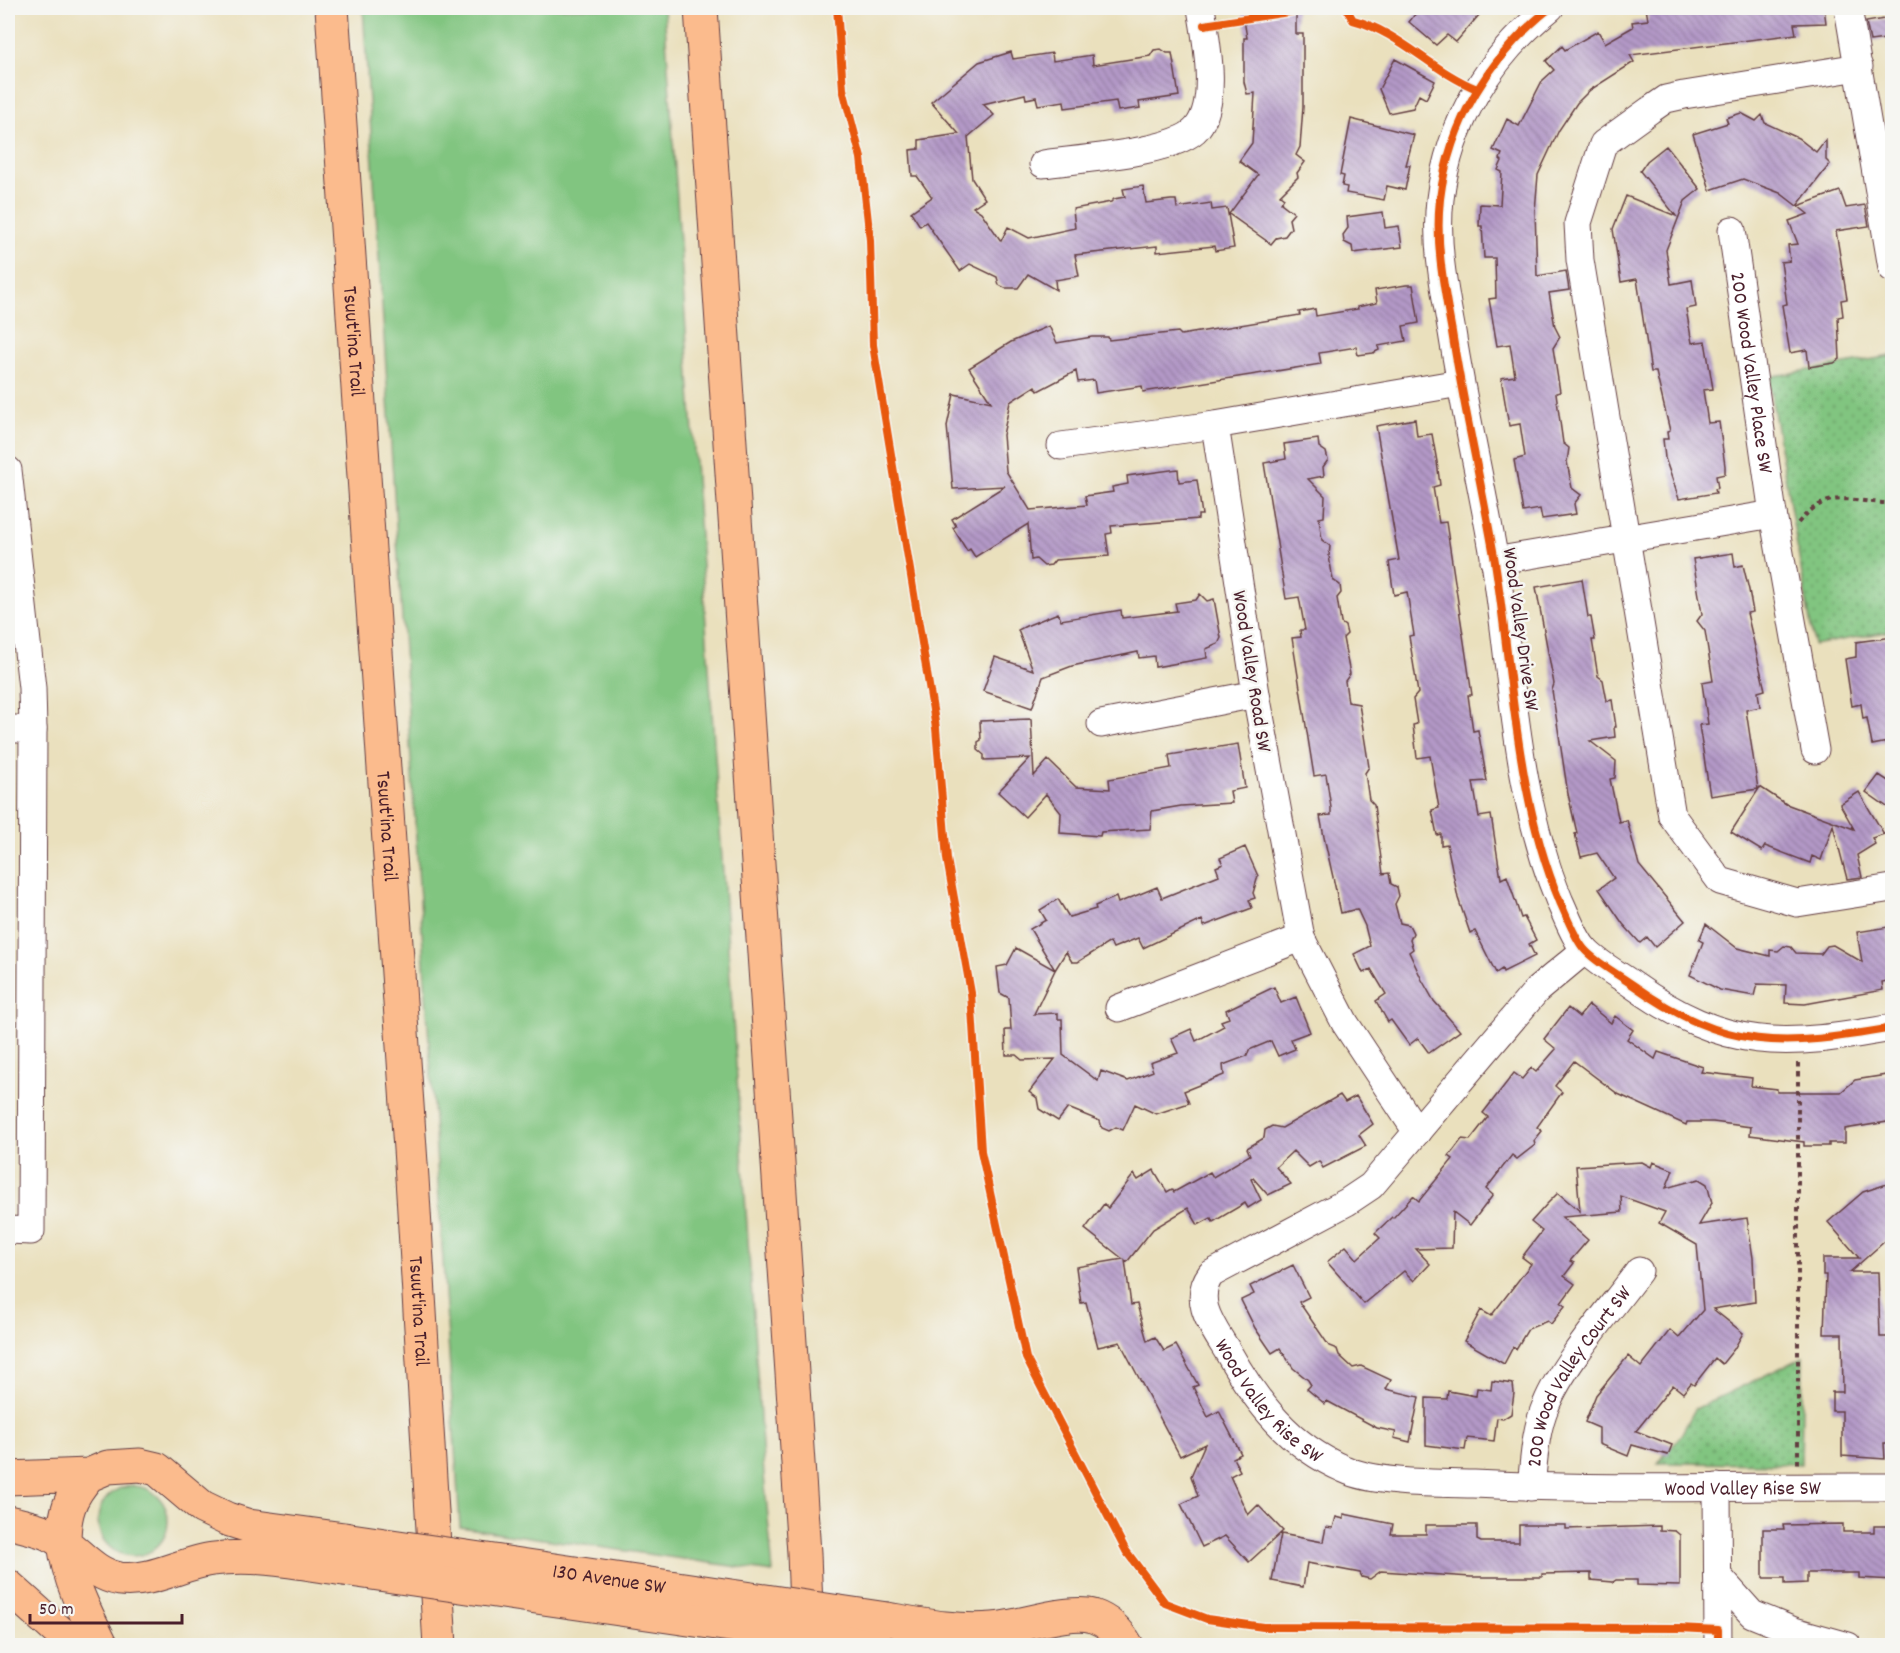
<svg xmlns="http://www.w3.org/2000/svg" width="1900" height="1653" font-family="Dekko,sans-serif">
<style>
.grass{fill:#81c580;stroke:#667256;stroke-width:1.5}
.park{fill:url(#park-dots);stroke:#667256;stroke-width:1.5}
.building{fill:url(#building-back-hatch)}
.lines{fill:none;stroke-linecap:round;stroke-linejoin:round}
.minor-casing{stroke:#623c41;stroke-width:29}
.major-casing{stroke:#623c41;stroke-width:35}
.highway-casing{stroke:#623c41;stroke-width:35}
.path{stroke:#623c41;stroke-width:4;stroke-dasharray:4.5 4.5;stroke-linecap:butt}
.minor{stroke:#fff;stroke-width:27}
.major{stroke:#fbbb8d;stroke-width:33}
.highway{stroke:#fbbb8d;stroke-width:33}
.major-bridge-casing{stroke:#623c41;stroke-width:35;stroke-linecap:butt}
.major-bridge{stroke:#fbbb8d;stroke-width:33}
.cycleway-casing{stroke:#f6f6f2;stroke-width:11}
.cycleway{stroke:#e8590c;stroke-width:8}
.labels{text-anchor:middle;stroke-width:5;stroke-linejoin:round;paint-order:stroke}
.street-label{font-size:21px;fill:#4a1f2b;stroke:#f6f6f2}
</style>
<defs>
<pattern id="park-dots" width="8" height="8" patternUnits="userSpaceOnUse" patternTransform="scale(1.5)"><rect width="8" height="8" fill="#81c580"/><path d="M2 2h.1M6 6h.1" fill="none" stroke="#6c9f69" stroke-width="1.8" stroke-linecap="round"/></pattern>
<pattern id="building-back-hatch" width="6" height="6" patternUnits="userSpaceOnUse" patternTransform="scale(1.5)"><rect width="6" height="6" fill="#b399c7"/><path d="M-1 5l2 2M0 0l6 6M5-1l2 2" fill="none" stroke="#947ca2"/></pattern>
</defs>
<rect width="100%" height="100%" fill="#f6f6f2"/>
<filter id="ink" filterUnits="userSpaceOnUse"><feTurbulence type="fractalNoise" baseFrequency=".0167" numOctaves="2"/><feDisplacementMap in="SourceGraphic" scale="12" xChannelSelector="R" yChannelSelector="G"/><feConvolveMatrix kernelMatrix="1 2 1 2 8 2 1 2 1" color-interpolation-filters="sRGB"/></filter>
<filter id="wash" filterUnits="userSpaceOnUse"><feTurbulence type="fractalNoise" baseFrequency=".008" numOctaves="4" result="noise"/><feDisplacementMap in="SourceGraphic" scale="24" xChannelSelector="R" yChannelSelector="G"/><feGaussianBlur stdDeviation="1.35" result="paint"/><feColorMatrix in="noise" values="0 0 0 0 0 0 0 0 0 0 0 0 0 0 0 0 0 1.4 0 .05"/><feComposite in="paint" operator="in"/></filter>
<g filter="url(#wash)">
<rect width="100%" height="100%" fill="#eae0bd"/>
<path class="grass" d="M363 8H664L764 1475 773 1572 460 1527Z
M98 1521a35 35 0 1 1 70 0a35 35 0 1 1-70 0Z"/>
<path class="park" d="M1892 356V631L1814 645 1768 377Z
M1803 1357 1801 1464 1658 1463 1681 1435 1695 1409Z"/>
<g id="blocks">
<path class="building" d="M1242 8H1296V34H1303V107L1300 147 1296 155 1305 162 1297 173 1298 177 1280 195 1284 198 1281 203 1294 213 1289 219 1291 228 1285 236 1276 238 1271 244 1229 214 1258 175 1239 161 1252 143 1255 93 1247 94 1244 82V38H1247Z
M1420 8H1485L1456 42 1447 35 1436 45 1409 22Z
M1646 8H1824L1826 23 1794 24 1796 34 1630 55 1634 62 1590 90 1577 103 1559 130 1538 175 1535 211 1537 276 1566 271 1569 290 1549 293 1555 327 1560 337 1553 348 1560 392 1556 393 1563 443 1569 448 1567 462 1572 488 1581 495 1574 504 1576 514 1542 519 1540 509 1523 512 1514 460 1525 457 1520 424 1509 426 1501 378 1515 376 1510 344 1497 346 1489 299 1496 298 1495 258H1484L1482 226H1479L1480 204 1500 205 1502 172 1498 170 1502 161 1500 159 1502 154 1493 150 1507 119 1519 126 1542 81 1554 70 1546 61 1562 46 1565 50 1598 31 1605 43 1633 27 1632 22 1648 20Z
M1890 18 1893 38 1870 41 1866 22Z
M1161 49 1167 53H1172L1179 96 1139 102 1140 108 1118 111 1116 101 1065 108 1064 101 1038 105 1036 97 1026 99 1025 94 983 104 994 115 968 137 972 179 985 199 973 207 981 212 1001 241 1008 227 1029 238 1075 228 1073 209 1111 202 1114 199 1125 197 1123 189 1143 186 1146 203 1171 200H1176L1177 208 1211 203 1212 210 1227 208 1234 248 1215 251 1214 246 1157 252V246L1075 255 1079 276 1055 280 1056 290 1028 274 1018 288H1005L999 285 997 277 970 264 960 271 926 222 920 226 911 212 932 197 917 176H912L910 150 919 149V140L959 134 931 102 979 62 1011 52 1013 59 1052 53 1053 61 1092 55 1093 65 1150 56 1154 50Z
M1395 59 1435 81 1426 99 1419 95 1413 108 1389 113 1379 89Z
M1741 113 1756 121 1762 115 1765 123 1798 138 1816 152 1826 139V160L1830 164 1797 206 1780 193 1743 179 1710 190 1693 134 1728 123 1726 118Z
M1351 119 1414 135 1406 165H1410L1405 190 1387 186 1384 200 1346 193 1347 187 1342 186 1344 176 1340 175Z
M1666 146 1700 189 1685 201 1666 250 1671 284 1692 280 1696 307 1686 309 1692 343 1705 341 1713 389 1703 390 1708 423 1719 422 1725 466V474L1716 476 1718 488 1715 489 1716 493 1679 499 1665 458 1663 439H1668L1667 432 1670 431 1656 372H1651L1637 279 1621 282 1613 229 1626 196 1676 216 1640 171 1647 161Z
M1840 191 1846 208 1865 205 1869 226 1836 231 1847 299 1841 300 1843 316 1838 317 1840 359 1834 363 1809 367 1807 350 1790 353 1782 305 1787 304 1781 262 1790 261 1788 245 1798 244 1789 221 1808 214 1798 206Z
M1383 212 1385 228 1399 226 1402 247 1353 253 1352 246 1344 242 1343 235 1348 228 1347 217Z
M1406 285H1413L1419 323 1403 326 1406 341 1378 346 1379 350 1373 353 1358 355 1356 347 1319 353 1321 364 1143 392 1142 386 1096 393 1094 380 1078 382 1076 371 1038 391 1035 386 1010 402 1003 435 1006 471 1030 510 1087 505 1085 496 1113 492 1112 487 1128 484 1127 476 1178 469 1179 482 1197 480 1202 515H1198V519L1111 526 1112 533 1106 534 1109 556 1055 560 1051 565 1044 566 1036 559 1031 560 1028 524 975 557 970 549 967 551 953 528 956 526 952 519 1005 486 953 489 947 426 954 394 991 402 969 368 1011 342 1049 326 1057 343 1092 337H1108L1109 340 1178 332 1181 335 1300 315 1299 312 1315 309 1316 316 1358 309 1357 307 1377 303 1375 290Z
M1415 419 1417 436 1432 434 1437 462 1440 485 1433 487 1439 523 1446 522 1472 695H1468L1473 731 1478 730 1487 781 1473 782 1479 817 1491 815 1501 879 1507 876 1521 918 1524 917 1536 940 1529 944 1535 956 1503 972 1502 969 1496 973 1475 931 1470 933 1458 898 1447 844 1441 845V834L1437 835 1432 810 1439 808 1430 756 1417 758 1413 725 1417 724 1413 699 1418 693 1409 636 1414 635 1407 592 1394 595 1389 562 1399 560 1376 426Z
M1318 439 1319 447 1326 452 1328 460 1323 467 1324 476 1308 479 1325 496 1324 517 1319 518 1322 540 1330 546 1329 556 1333 580 1340 585 1341 593 1337 598 1341 623 1345 626 1347 634 1343 638 1350 674 1345 681 1348 702 1359 704 1369 767 1365 773 1369 800 1374 805 1383 874 1389 873 1391 884 1397 887 1399 896 1395 904 1400 923 1409 925 1413 933 1410 940 1413 949 1409 952 1422 980 1434 1001 1460 1031 1429 1053 1418 1038 1409 1045 1391 1020 1388 1022 1376 1001 1386 994 1371 969 1363 973 1354 954 1370 946 1365 926 1357 909 1341 913 1324 837 1320 816 1331 815V808L1326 774 1314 776 1292 638 1301 637 1300 630H1305L1299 597 1286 599 1264 463 1286 459 1284 444Z
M1733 553 1735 567 1743 565 1749 590 1753 612 1747 613 1765 690 1758 692 1760 707 1746 710 1758 789 1710 796 1699 725 1708 724 1702 683 1713 681 1705 631 1697 621 1702 614 1693 559Z
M1582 579 1588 617H1591L1595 640H1592L1598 676 1603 680 1607 701 1612 700 1616 727H1614L1615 737 1590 741 1616 761 1615 778 1610 779 1619 822 1627 820 1639 865 1685 921 1655 947 1647 937 1640 943 1623 924 1599 889 1614 878 1597 853 1581 857 1575 834 1577 833 1568 794 1552 690 1554 684 1536 587Z
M1200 594 1207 601 1214 599 1221 638 1218 644 1206 649 1207 658 1155 667 1154 656 1139 658 1138 652 1072 666 1043 677 1032 708 983 691 995 657 1033 670 1018 630 1026 626 1058 613 1061 620 1121 610 1122 618 1177 611 1175 603 1196 600Z
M1893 637V741L1872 745 1867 718 1863 719 1861 704 1852 706 1845 659 1856 657V642Z
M1031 719 1034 776 1048 760 1076 787 1110 789 1109 779 1171 768 1169 755 1238 744 1245 788 1230 791 1232 803 1181 806 1152 811 1150 829 1101 832 1100 836 1060 833 1061 813 1046 794 1025 817 998 792 1030 758 984 760V755L978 750V742L981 740 980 721Z
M1879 775 1893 784V811L1866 792Z
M1760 787 1786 804 1854 829 1840 804 1859 792 1884 834 1872 838 1875 844 1857 855 1862 877 1847 879 1833 825 1821 860 1812 856 1810 863 1765 846 1762 851 1731 832Z
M1245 847 1258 876 1253 893 1255 898 1249 900 1252 908 1204 926 1202 920 1143 948 1138 938 1113 948 1110 942 1078 962H1072L1066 952 1055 970 1030 929 1046 920 1040 910 1058 899 1069 917 1096 909 1095 906 1116 897 1118 903 1157 887 1162 898 1219 875 1216 867 1223 864 1220 858Z
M1706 924 1737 948 1770 956V950L1778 951 1784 946 1791 947 1796 953 1821 954 1827 946 1833 945 1862 962 1857 932 1888 927 1893 974 1886 975 1887 981 1882 982 1883 990 1805 1004 1785 1003 1786 985 1757 984 1754 996 1720 990 1690 975 1703 942 1699 940Z
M1016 948 1055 970 1034 1014 1058 1013V1019H1062L1063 1055 1098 1081 1101 1071 1128 1081 1153 1071 1150 1063 1178 1053 1171 1038 1191 1029 1196 1041 1224 1026 1221 1021 1229 1018 1226 1010 1274 987 1281 1003 1296 997 1310 1032 1291 1039 1295 1049 1278 1056 1271 1041 1249 1050 1247 1056 1223 1065 1224 1075 1184 1091 1189 1103 1156 1114 1135 1104 1123 1130 1116 1127 1109 1131 1102 1128 1100 1121 1068 1108 1058 1121 1039 1109 1037 1098 1029 1092 1055 1059 1022 1060 1016 1055H1006L1005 1030H1011L1009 998 1000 993 997 967 1007 965Z
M1589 1005 1611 1023 1615 1016 1633 1030 1627 1039 1655 1059 1658 1052 1703 1067 1701 1072 1752 1078 1751 1086 1777 1089V1092H1841L1855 1080 1893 1074V1121L1845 1129V1143H1829V1146H1804V1142L1750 1135 1751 1127 1713 1122H1687L1686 1125 1618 1094 1574 1061 1555 1086 1562 1092 1537 1127 1542 1131 1534 1141 1535 1145 1517 1159 1512 1155 1486 1189 1493 1195 1470 1225 1453 1212 1452 1248 1416 1249 1430 1264 1414 1281 1404 1271 1364 1304 1327 1262 1346 1246 1357 1259 1380 1238 1375 1233 1392 1217 1393 1218 1413 1196 1419 1201 1453 1159 1449 1156 1462 1139 1470 1140 1488 1117 1483 1113 1514 1073 1522 1079 1531 1068 1536 1072 1556 1049 1544 1039 1568 1008 1579 1017Z
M1340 1095 1345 1102 1356 1096 1373 1124 1359 1135 1366 1146 1323 1168 1319 1161 1309 1167 1293 1151 1276 1167 1291 1184 1268 1195 1253 1178 1251 1179 1261 1200 1248 1208 1245 1203 1213 1222 1211 1218 1198 1225 1188 1208 1153 1229 1127 1262 1125 1260 1131 1305 1137 1304 1147 1341 1155 1337 1164 1351 1176 1345 1198 1385 1193 1387 1208 1417 1219 1411 1241 1454 1233 1458 1240 1471 1230 1476 1248 1515 1258 1505 1283 1531 1249 1562 1225 1536 1202 1547 1181 1504 1198 1496 1191 1476 1205 1444 1180 1456 1120 1342 1098 1347 1086 1302 1081 1303 1076 1267 1123 1259 1085 1229 1104 1204 1108 1208 1134 1174 1138 1180 1154 1170 1167 1192 1172 1189 1174 1192 1210 1172 1213 1177 1250 1155 1247 1148 1264 1138 1265 1130 1272 1126 1282 1128Z
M1642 1162 1651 1167 1653 1162 1673 1170 1666 1188 1699 1179 1707 1184 1712 1203 1699 1225 1747 1218 1753 1258 1755 1302 1713 1309 1743 1333 1734 1349 1722 1364 1715 1358 1694 1385 1691 1383 1683 1393 1673 1385 1636 1431 1672 1445 1668 1455 1632 1445 1628 1456 1599 1444V1428L1585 1422 1596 1395 1628 1356 1641 1367 1670 1330 1679 1338 1703 1310 1697 1245 1659 1223 1665 1212 1621 1196 1622 1212 1562 1217 1588 1240 1570 1261 1574 1263 1564 1276 1575 1284 1561 1303 1565 1306 1551 1324 1547 1321 1528 1329 1516 1349 1513 1347 1504 1364 1464 1341 1481 1310 1491 1316 1531 1264 1522 1257 1542 1231 1531 1222 1547 1204 1558 1193 1580 1211 1576 1166Z
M1893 1182V1234L1850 1272H1878L1880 1337H1892L1893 1443H1884L1885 1459 1842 1456V1411H1832V1392H1843L1842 1334H1824L1826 1275H1823V1258H1859L1828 1222 1863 1192Z
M1293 1265 1309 1297 1299 1302 1329 1346 1337 1349 1339 1355 1353 1368 1361 1366 1391 1380 1386 1389 1419 1397 1410 1442 1394 1438 1396 1432 1377 1428 1327 1401 1325 1404 1307 1389 1311 1385 1308 1380 1293 1368 1280 1348 1272 1353 1255 1328 1241 1300 1254 1294 1250 1286Z
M1492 1381 1513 1384 1514 1393 1511 1414 1503 1419 1497 1418 1494 1441 1467 1438 1465 1450 1426 1445V1398L1447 1399 1448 1391 1476 1396 1477 1388 1491 1390Z
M1344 1514 1393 1524 1391 1534H1426V1525H1477V1540L1481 1542H1519V1525H1566V1529L1660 1526V1530L1675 1531 1680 1535V1586L1637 1585V1580H1616L1613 1582 1591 1580V1573L1542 1574V1577H1471L1381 1571 1370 1579 1362 1577 1360 1573 1307 1563 1303 1587 1272 1581 1281 1534 1323 1542 1326 1527 1333 1528 1336 1517 1344 1519Z
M1843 1524V1532H1874V1526H1893V1580L1859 1578V1573H1807V1583L1785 1584V1578H1763V1529H1784L1783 1525Z"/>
</g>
</g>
<g filter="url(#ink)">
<use href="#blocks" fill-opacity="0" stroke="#623c41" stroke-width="1.5"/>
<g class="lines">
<g class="minor-casing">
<g id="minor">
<path d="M1550 8C1490 56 1449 122 1440 199 1435 244 1444 288 1452 332 1464 409 1482 485 1495 562 1513 675 1515 795 1560 902 1567 917 1574 937 1584 949 1596 963 1618 974 1633 985 1727 1052 1784 1047 1892 1028"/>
<path d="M1848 8 1892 268"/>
<path d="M1859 67 1684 95 1666 99 1650 110 1603 144 1578 223 1580 260 1672 816 1720 881 1797 903 1892 888"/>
<path d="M1043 164C1077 159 1177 153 1197 128 1219 101 1206 39 1201 8"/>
<path id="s1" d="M1732 230 1773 514 1815 750"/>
<path d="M1061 446 1215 425"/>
<path d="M8 470 32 688 33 729 31 1231 8 1230"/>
<path d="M1494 561 1773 514"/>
<path d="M1101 724 1256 694"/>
<path d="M8 729H33"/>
<path id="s2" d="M1585 950 1537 990 1371 1186 1347 1202 1211 1274C1191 1301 1214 1328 1228 1352 1256 1402 1290 1446 1344 1469 1376 1484 1438 1483 1474 1484 1613 1491 1753 1486 1892 1487"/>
<path d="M1119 1008 1301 938"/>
<path d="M1417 1132 1345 1023 1301 938 1256 694 1215 425 1460 383"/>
<path id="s3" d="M1531 1487C1534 1460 1535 1430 1546 1405 1563 1363 1611 1309 1639 1271"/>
<path d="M1717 1487 1718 1646"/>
<path d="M1718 1576 1752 1614 1794 1631 1848 1646"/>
</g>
</g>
<g class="major-casing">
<path id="major" d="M8 1478 89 1475 108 1467 140 1465 157 1469 202 1507 227 1519 249 1526 344 1539
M8 1522C20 1525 35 1528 47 1533 74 1544 89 1574 120 1579 151 1583 182 1563 213 1559 256 1553 302 1563 344 1569
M64 1543C64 1514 69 1497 89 1475
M887 1619C922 1625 957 1632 993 1629 1019 1627 1070 1609 1093 1616 1108 1621 1119 1632 1127 1646"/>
</g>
<g class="highway-casing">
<g id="highway">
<path id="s4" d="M332 8 412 1178 440 1646"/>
<path d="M701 8 804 1553 807 1635"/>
<path d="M64 1543C69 1581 85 1612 102 1646"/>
<path d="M8 1586 75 1646"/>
</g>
</g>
<path class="path" d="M1798 523C1830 485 1853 504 1892 503
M1798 1063V1466"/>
<use href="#minor" class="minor"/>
<use href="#major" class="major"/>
<use href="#highway" class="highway"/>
<g class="major-bridge-casing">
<g id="major-bridge">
<path id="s5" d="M344 1539 887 1619"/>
<path d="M344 1569 875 1646"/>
</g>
</g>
<use href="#major-bridge" class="major-bridge"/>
<g class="cycleway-casing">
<path id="cycleway" d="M837 8 843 89 861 158 870 240 873 345 936 728 947 859 971 993 981 1151 1026 1358 1126 1551 1165 1603 1207 1619 1263 1627 1679 1628 1718 1630V1646
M1346 8 1353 20C1400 32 1432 71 1477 89
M1550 8C1490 56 1449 122 1440 199 1435 244 1444 288 1452 332 1464 409 1482 485 1495 562 1513 675 1515 795 1560 902 1567 917 1574 937 1584 949 1596 963 1618 974 1633 985 1727 1052 1784 1047 1892 1028
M1204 25 1315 8"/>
</g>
<use href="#cycleway" class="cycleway"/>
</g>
</g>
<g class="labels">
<g class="street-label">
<text dy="7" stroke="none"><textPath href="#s4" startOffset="334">Tsuut'ina Trail</textPath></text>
<text dy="7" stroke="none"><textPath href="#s1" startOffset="144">200 Wood Valley Place SW</textPath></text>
<text transform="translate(1522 629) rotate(82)" y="7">Wood Valley Drive SW</text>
<text transform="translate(1253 671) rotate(81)" y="7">Wood Valley Road SW</text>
<text dy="7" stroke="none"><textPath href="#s4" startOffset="820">Tsuut'ina Trail</textPath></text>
<text dy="7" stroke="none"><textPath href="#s4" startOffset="1306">Tsuut'ina Trail</textPath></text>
<text dy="7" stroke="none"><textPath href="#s3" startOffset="123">200 Wood Valley Court SW</textPath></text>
<text dy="7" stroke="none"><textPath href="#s2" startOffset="652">Wood Valley Rise SW</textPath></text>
<text dy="7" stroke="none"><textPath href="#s2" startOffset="1156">Wood Valley Rise SW</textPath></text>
<text dy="7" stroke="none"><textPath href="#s5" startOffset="268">130 Avenue SW</textPath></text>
</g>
</g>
<rect width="1900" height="1653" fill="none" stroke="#f6f6f2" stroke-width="30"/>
<path d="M30 1614v9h152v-9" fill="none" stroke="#4a1f2b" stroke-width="3"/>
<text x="39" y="1614" font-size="18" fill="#4a1f2b" stroke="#f6f6f2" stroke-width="4.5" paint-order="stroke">50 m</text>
</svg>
